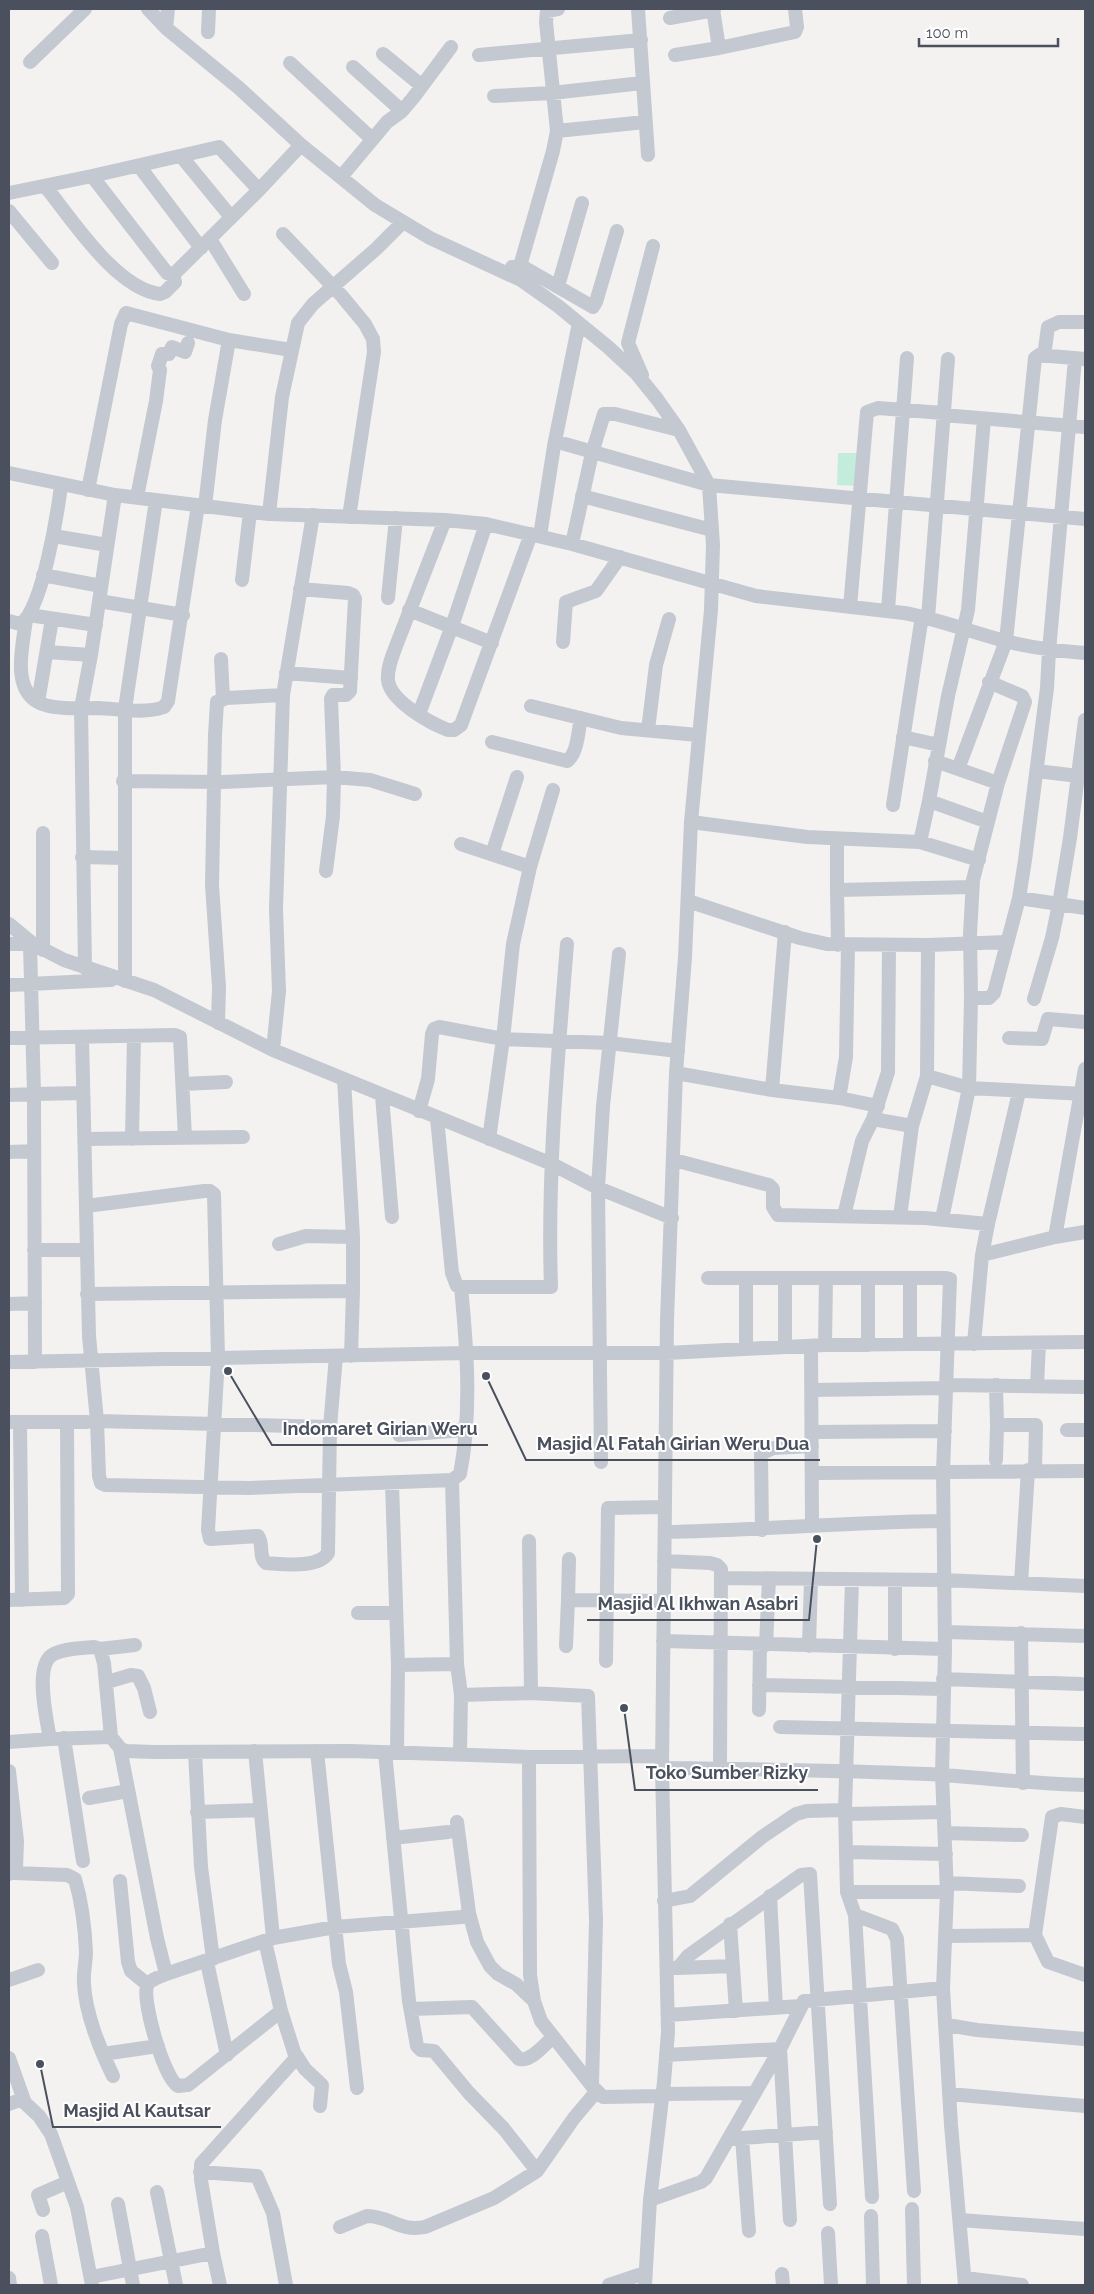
<svg xmlns="http://www.w3.org/2000/svg" width="1094" height="2294" font-family="Raleway,sans-serif">
<style>
.green{fill:#c4ecdd}
.lines{fill:none;stroke-linecap:round;stroke-linejoin:round}
.minor{stroke:#c3c8d1;stroke-width:14}
.leader{fill:none;stroke:#4a505d;stroke-width:2}
.callout-dot{fill:#4a505d;stroke:#fff;stroke-width:2}
.callout-label{font-size:18px;text-anchor:middle;font-weight:bold;fill:#4a505d;stroke:#fff;stroke-width:4;stroke-linejoin:round;paint-order:stroke}
</style>
<rect width="100%" height="100%" fill="#f3f2f1"/>
<path class="green" d="M838 453H861L859 486 837 485Z"/>
<g class="lines">
<path class="minor" d="M148 9 166 28 239 88 301 145 375 205 430 238 521 280 558 306 608 347 636 373 657 399 679 430 709 485 713 545 711 610 691 822 685 957 676 1073 667 1320 662 1768 668 2032 664 2082 650 2200 645 2285
M638 9 648 155
M713 9 719 48 795 32 797 27 795 9
M670 18 714 10
M166 28 168 9
M208 32 209 9
M383 54 422 86
M479 55 641 40
M675 55 719 48
M30 62 85 9
M290 63 372 139
M353 67 402 111
M494 96 552 93 642 83
M557 131 645 122
M181 156 231 217
M139 166 201 248
M92 176 219 147 259 190
M341 177 387 122 402 111 413 98 451 47
M45 186C72 219 116 289 160 294L165 292 175 282 173 275
M9 193 92 176 167 273 173 275 259 190 301 145
M9 211 52 263
M283 234 341 295 365 324 373 339 374 352 349 517
M210 239 244 294
M520 266 553 151 557 131 546 22 547 11 558 9
M512 267 525 268 593 307 596 302 617 231
M558 286 582 203
M1044 356 1048 327 1059 322H1085
M1075 359 1049 651 1047 688 1025 860 1019 898 994 993 989 998H971L969 1088 1085 1094
M642 375 628 343 653 246
M943 415 1085 427
M984 419 968 610 948 696 929 801 988 822
M565 444 709 485 1085 519
M9 473 115 495 269 514 445 520 486 524 572 544 756 596 904 613C938 619 971 632 1005 641 1032 648 1058 651 1085 653
M88 490 121 324 126 313 229 340 291 350
M582 496 712 530
M137 497 156 401 160 370 158 366 162 354H169L172 347 185 352 188 343
M205 506 215 420 229 340
M269 514 282 397 298 323 313 304 376 249 403 222
M445 520 396 646C392 657 387 668 388 680 390 701 430 723 448 730H454L461 725 531 534
M54 536 107 545
M540 536 554 446 579 323
M572 544 592 453 604 414H615L679 430
M43 575 101 586
M242 580 250 512
M388 598 396 518
M99 601 183 615
M850 607 867 412 878 408 943 413
M409 610 492 643
M888 610 907 358
M29 615 96 625
M928 618 948 359
M26 620C23 644 10 692 42 704 58 710 82 708 99 708 119 709 145 714 164 707L168 701 198 505
M9 621 20 624C42 613 58 510 61 485
M563 642 566 602 596 591 620 557
M47 652 91 655
M221 659 223 699
M286 673 351 678
M38 702 52 619
M531 706 621 728 698 735
M419 714 452 626 486 524
M648 730 656 665 669 619
M903 737 939 745
M492 742 567 761C578 753 578 731 581 718
M935 761 998 783
M958 769 1006 641 1035 358 1039 355 1085 359
M1037 771 1078 776
M123 781 223 782 334 777 331 699 333 695H346L350 691 355 599 353 595 348 593 300 589
M893 805 922 616
M691 822 807 837 920 842 979 860
M837 839V890
M920 842 929 801
M461 844 530 867 513 944 503 1039 489 1139
M492 854 517 777
M82 857 123 858
M530 867 553 790
M326 871 333 816 334 777 370 780 415 794
M1019 898 1059 904 1070 838 1085 720
M688 901 800 938 827 944 928 945 1007 942
M9 924 33 944 64 960 154 990 273 1050 552 1164 598 1188 672 1218
M785 932 772 1090 839 1098
M9 944H33
M30 944 34 1094 83 1093
M838 945 837 890 971 887
M848 945 846 1057 839 1098 878 1106
M889 945 888 1072 873 1119 912 1126 927 1076 928 945
M43 950V833
M85 968 81 708 91 655 115 495
M125 981V709L156 500
M9 985 111 980
M971 998 970 934 973 880 998 783 1025 702 1022 696 989 682
M1034 999 1052 938 1059 904 1085 908
M218 1023 219 987 212 885 215 735 217 702 226 698 283 695
M82 1037 89 1336 97 1421 99 1476 101 1483 105 1485 249 1488 452 1480 460 1474C472 1413 467 1349 461 1287L457 1286 452 1273 437 1118
M9 1038 175 1035 180 1037 185 1138
M1009 1038 1042 1039 1048 1019 1085 1022
M273 1050 279 991 276 909 283 695 313 515
M676 1073 772 1090
M927 1076 969 1088 942 1219
M344 1079 353 1237
M183 1084 226 1082
M9 1095 34 1094 35 1362
M382 1096 392 1217
M419 1111 428 1079 432 1034 434 1029 439 1027 503 1039 609 1043 678 1051
M85 1139 243 1137
M132 1139 134 1036
M9 1152 34 1151
M674 1160 769 1185 773 1189V1207L778 1215 925 1218 988 1224
M86 1206 204 1191H210L214 1194 218 1358 208 1530 210 1539 258 1536C264 1545 258 1556 266 1563 283 1564 318 1569 328 1553L330 1427 336 1356
M844 1216 862 1141 873 1119
M900 1217 912 1126
M1055 1237 1085 1232
M279 1244 306 1236 353 1237V1291
M34 1250H87
M982 1255 1055 1237 1085 1069
M708 1278H826
M868 1278V1345
M461 1287H551C547 1172 558 1058 567 944
M87 1294 353 1291 351 1356
M9 1304 35 1303
M910 1344V1279
M974 1344 982 1255 988 1224 1019 1092
M825 1345 826 1278H946L950 1279 943 1472 945 1649 942 1775 947 1892 943 1988 951 2125 965 2285
M785 1346V1279
M811 1346 812 1526
M746 1348V1278
M9 1362 467 1353H667L825 1345 1085 1342
M947 1385 1085 1387
M996 1385 997 1425H1036L1035 1470
M1037 1386 1039 1343
M812 1390 947 1388
M97 1421 330 1427
M9 1422H87
M20 1422 22 1600
M1067 1430H1085
M812 1432 945 1431
M399 1435 464 1430
M996 1460 997 1425
M601 1462 598 1188 603 1106 619 954
M813 1473 1085 1471
M452 1480 457 1664 461 1695 460 1754
M392 1483 398 1665 397 1752
M762 1530 761 1454 773 1448 812 1446
M665 1532C758 1530 850 1522 943 1521
M529 1541 531 1693
M569 1559 568 1600 663 1601
M664 1561 710 1563 717 1565 721 1569 720 1768
M722 1578 943 1580 1085 1586
M852 1580 845 1810 847 1892 855 1915 892 1929 897 1939 914 2191
M1021 1583 1028 1470
M9 1600 64 1598 68 1594 67 1422
M358 1613H396
M945 1632 1085 1636
M1021 1633 1023 1783
M663 1641 945 1649
M766 1645 769 1579
M566 1646 568 1600
M809 1646 811 1579
M100 1649 135 1645
M895 1649V1581
M606 1661 608 1508 665 1507
M398 1665 457 1664
M943 1679 1081 1684
M107 1682 131 1675 138 1676 144 1688 150 1712
M759 1685 943 1689
M461 1695 531 1693 588 1696 596 1920 592 2086 603 2097 662 2096
M759 1710 760 1644
M780 1727 1083 1734
M64 1738 83 1861
M50 1739C47 1721 34 1667 52 1655 63 1648 82 1648 94 1647L100 1649 104 1663 111 1737
M9 1742 50 1739 111 1737 120 1748 125 1751 155 1752 350 1751 529 1757 662 1756
M120 1748 157 1938 166 1974
M255 1751 273 1938
M317 1751 339 1964 346 1992 357 2088
M195 1752 201 1867 213 1959
M385 1752 409 2001 417 2046 421 2050 434 2051 469 2093 504 2129 537 2171
M529 1757 530 1975 534 2001 541 2021 592 2086
M662 1768C750 1769 838 1770 927 1774 980 1777 1032 1784 1085 1785
M9 1771 17 1841 16 1870 9 1874
M89 1798 128 1791
M197 1812 260 1810
M846 1814 944 1812
M945 1833 1022 1835
M393 1838 448 1832
M847 1852 946 1854
M14 1873 67 1875 75 1879C82 1903 85 1928 86 1952 86 1963 83 1973 84 1983 85 2012 100 2050 113 2076
M120 1881 128 1962 131 1971 147 1984
M947 1883 1019 1886
M847 1892H947
M770 1896 776 2008
M664 1901 690 1896 762 1837 796 1814 807 1811 845 1810
M469 1913 477 1942 490 1966 498 1974 516 1984 534 2001
M855 1915 872 2197
M730 1924 736 2011
M1035 1935 1048 1962 1085 1975
M945 1936 1035 1935 1052 1817 1061 1814 1085 1817
M207 1962 227 2055
M667 1968H678L688 1956 801 1875 810 1874 830 2204
M678 1968 733 1966
M9 1980 38 1970
M411 2009 472 2007 519 2059C531 2062 544 2045 553 2037
M281 2011 188 2085 178 2086C164 2078 142 2002 147 1986 149 1980 160 1977 166 1974L273 1938 335 1927 462 1917 469 1913 457 1822
M668 2015 801 2006
M947 2025 977 2030 1085 2039
M103 2054 158 2046
M296 2055 305 2069 322 2085 320 2106
M666 2055 780 2049 790 2220
M9 2058 25 2103 39 2116 51 2134 77 2207 92 2285
M662 2094 754 2093
M949 2094 1085 2106
M9 2104 23 2099
M742 2138 749 2231
M728 2139 826 2132
M200 2172 257 2176 273 2213 286 2285
M157 2192 176 2285
M650 2200 701 2182 706 2178 780 2049 804 2001 943 1988
M118 2204 133 2285
M912 2209 914 2285
M43 2210 38 2195 68 2182
M871 2216 873 2285
M960 2220 1085 2229
M340 2227 367 2216C390 2216 399 2232 425 2227L494 2198 537 2171 574 2118 596 2092
M828 2233 831 2285
M42 2236 51 2285
M782 2274 783 2285
M91 2277 213 2253
M9 2278 10 2285
M965 2278 1022 2285
M220 2285 213 2253 201 2180V2164L296 2058 281 2011 265 1941
M609 2285 645 2273"/>
</g>
<path class="leader" d="M228 1371L272 1445H488M486 1376L526 1460H820M817 1539L809 1620H587M624 1708L635 1790H818M40 2064L53 2127H221"/>
<g class="callout-dot">
<circle cx="228" cy="1371" r="5"/>
<circle cx="486" cy="1376" r="5"/>
<circle cx="817" cy="1539" r="5"/>
<circle cx="624" cy="1708" r="5"/>
<circle cx="40" cy="2064" r="5"/>
</g>
<g class="callout-label">
<text x="380" y="1435">Indomaret Girian Weru</text>
<text x="673" y="1450">Masjid Al Fatah Girian Weru Dua</text>
<text x="698" y="1610">Masjid Al Ikhwan Asabri</text>
<text x="727" y="1779">Toko Sumber Rizky</text>
<text x="137" y="2117">Masjid Al Kautsar</text>
</g>
<rect width="1094" height="2294" fill="none" stroke="#4a505d" stroke-width="20"/>
<path d="M919 38v8h139v-8" fill="none" stroke="#4a505d" stroke-width="2.5"/>
<text x="926" y="38" font-size="15" fill="#4a505d" stroke="#ffffff" stroke-width="4" paint-order="stroke">100 m</text>
</svg>
